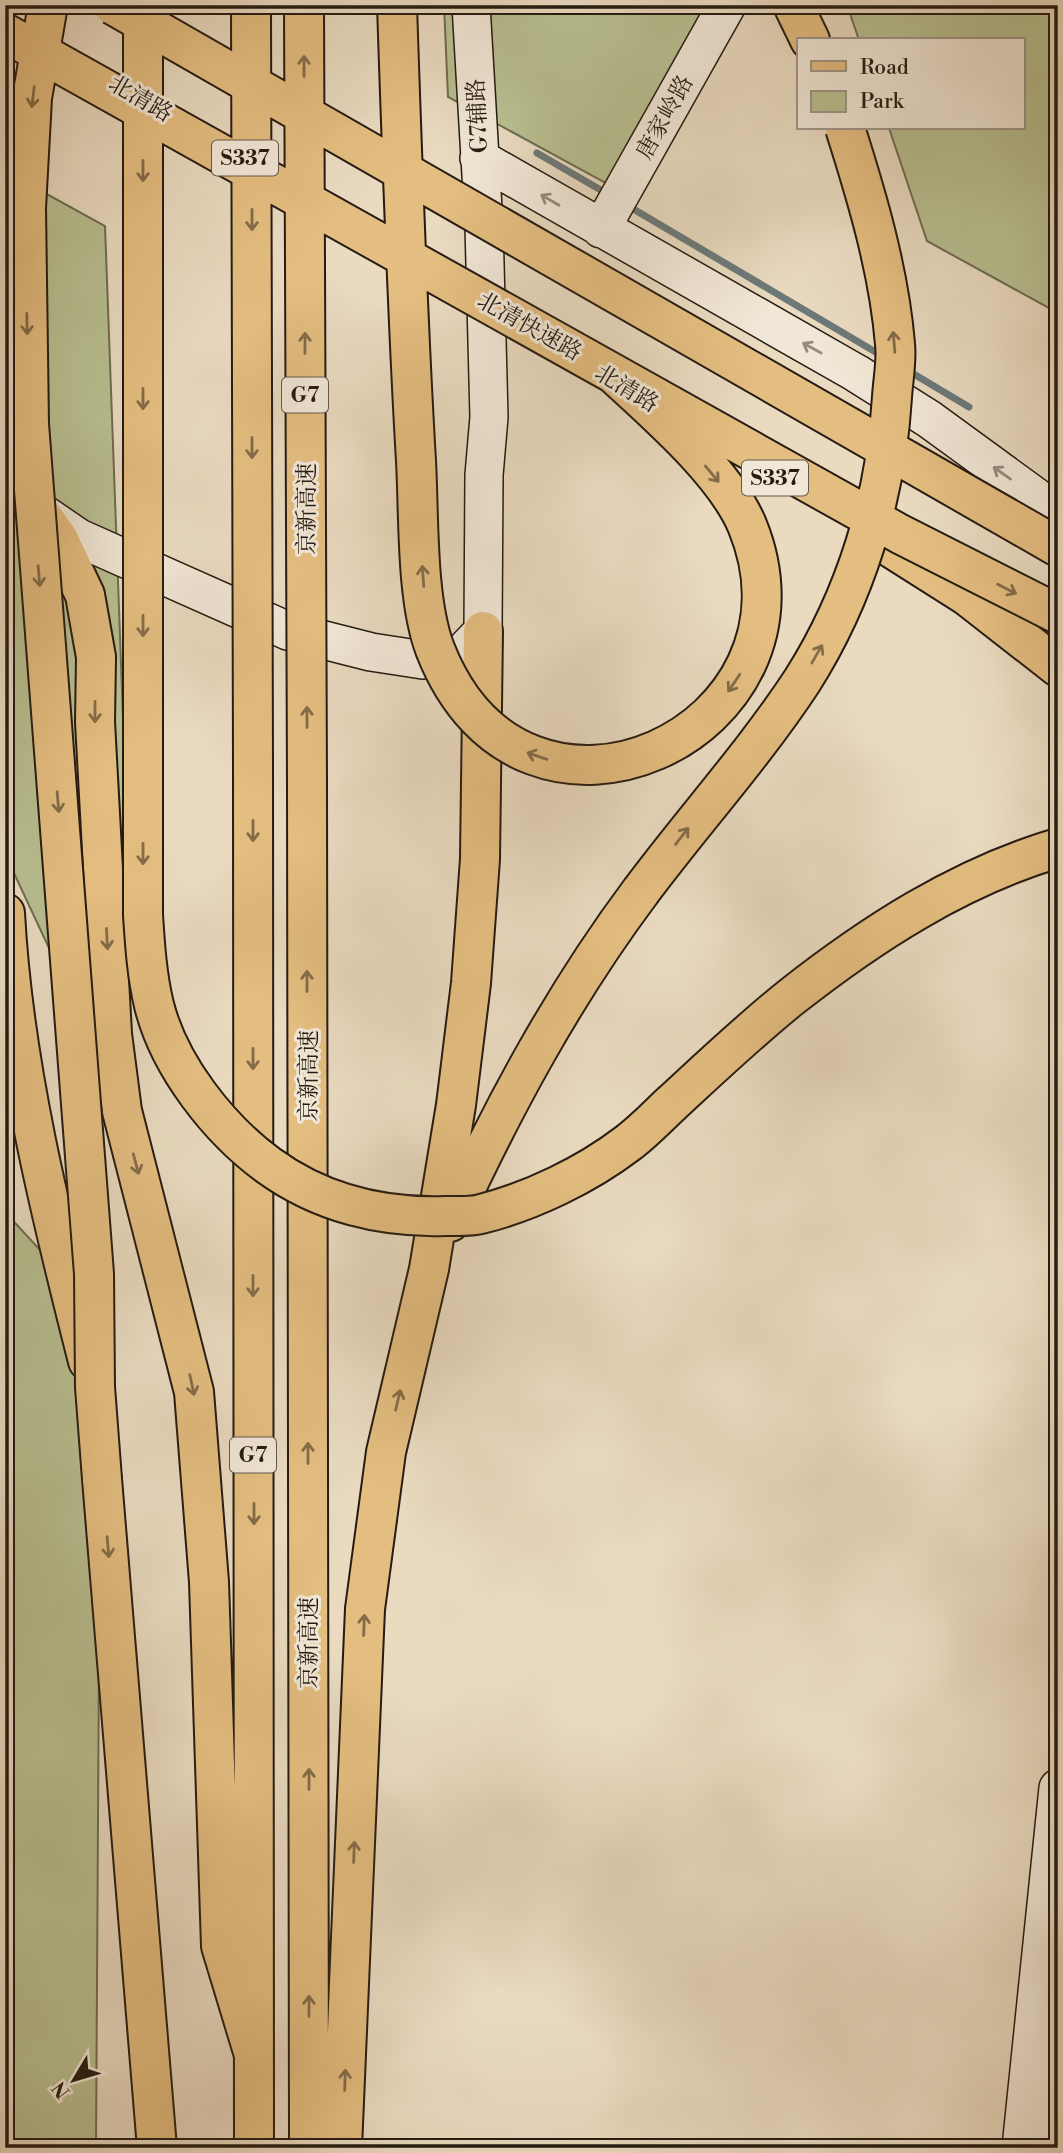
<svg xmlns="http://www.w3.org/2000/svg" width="1063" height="2153" font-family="'Libre Bodoni','Noto Serif SC',serif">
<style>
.green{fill:#b8bf91;stroke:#6e6d52;stroke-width:2}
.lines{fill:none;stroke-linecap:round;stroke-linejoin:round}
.stream{stroke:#6c7979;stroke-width:7}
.secondary-casing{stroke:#251b12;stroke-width:40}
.primary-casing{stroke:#251b12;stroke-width:42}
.highway-casing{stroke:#251b12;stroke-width:42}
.secondary{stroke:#f1e7d6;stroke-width:37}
.primary{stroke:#e4bd80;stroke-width:38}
.highway{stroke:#e4bd80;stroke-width:38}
.highway-bridge-casing{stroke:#251b12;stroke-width:42;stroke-linecap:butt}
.highway-bridge{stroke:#e4bd80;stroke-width:38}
.oneway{stroke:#846c49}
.oneway2{stroke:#958b7e}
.labels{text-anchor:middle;stroke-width:6;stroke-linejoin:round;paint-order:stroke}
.shield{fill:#f1e7d6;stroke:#62584d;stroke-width:2}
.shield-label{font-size:21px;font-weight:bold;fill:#251b12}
.street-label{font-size:23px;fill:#251b12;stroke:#f1e7d6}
</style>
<rect width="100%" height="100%" fill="#e9dac0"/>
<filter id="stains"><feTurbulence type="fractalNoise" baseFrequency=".00286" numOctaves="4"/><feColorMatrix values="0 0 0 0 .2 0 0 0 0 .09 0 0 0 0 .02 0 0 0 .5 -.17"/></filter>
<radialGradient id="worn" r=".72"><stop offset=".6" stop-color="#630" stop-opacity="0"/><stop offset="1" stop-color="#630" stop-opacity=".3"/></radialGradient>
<path class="green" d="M444 5H712L611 186 448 97Z
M847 5H1058V313L927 241 889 128H1023V40H859Z
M5 171 105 226 133 991 70 993 5 854Z
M5 1212 76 1289 99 1656 96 2148H5Z"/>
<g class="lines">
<path class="stream" d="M537 153 599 189
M635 210 884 357
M907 370 969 407"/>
<g class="secondary-casing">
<path id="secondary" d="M479 158 856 373 929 419 1058 513
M601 229 727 5
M5 467 38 510 79 538 288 631 371 652 423 660 461 654 483 631 484 475 489 417 484 226 471 5
M1021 2148 1058 1788
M1050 2148 1058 2067"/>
</g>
<g class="primary-casing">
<path id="primary" d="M877 539 967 596 1058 667"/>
</g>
<g class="highway-casing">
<path id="highway" d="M793 5 810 40
M38 510 59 540 85 595 96 657 95 722 112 1034 122 1111 194 1392 209 1582 221 1946 254 2055
M253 763 254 2148
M307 785 309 2148
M5 913C13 1063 51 1216 88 1361
M450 1222C504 1105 564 994 641 891
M102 1479 157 2148
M342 2148 365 1609 386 1452 429 1269 456 1105 471 983 480 859 483 631"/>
</g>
<use href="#secondary" class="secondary"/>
<use href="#primary" class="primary"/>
<use href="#highway" class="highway"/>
<g class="highway-bridge-casing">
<path id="highway-bridge" d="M48 5 32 98 26 208 29 424 94 1274 95 1387 102 1479
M113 5 1058 547
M143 5V915C145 946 147 976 154 1005 169 1066 219 1129 268 1165 320 1203 382 1218 445 1216 456 1216 470 1217 481 1214 532 1201 586 1175 628 1143 644 1131 658 1116 672 1103 711 1067 749 1031 790 998 870 935 959 877 1058 848
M251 5 253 763
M304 5 307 785
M397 5C402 157 407 309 416 461 419 515 416 599 435 649 524 878 832 731 747 525 724 471 656 413 613 373
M5 33 900 534 1058 614
M641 891C694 820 754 754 802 681 856 596 886 497 892 397 893 380 897 361 895 344 889 271 867 197 845 128"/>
</g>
<use href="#highway-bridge" class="highway-bridge"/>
</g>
<defs><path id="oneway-shaft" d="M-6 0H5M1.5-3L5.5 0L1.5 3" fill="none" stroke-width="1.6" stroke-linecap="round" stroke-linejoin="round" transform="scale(1.75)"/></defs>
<g class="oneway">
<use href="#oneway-shaft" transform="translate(304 66) rotate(-90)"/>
<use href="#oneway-shaft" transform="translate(33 97) rotate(97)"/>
<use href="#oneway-shaft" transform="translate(143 171) rotate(90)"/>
<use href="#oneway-shaft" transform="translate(252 220) rotate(90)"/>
<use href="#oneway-shaft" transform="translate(27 324) rotate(89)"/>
<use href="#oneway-shaft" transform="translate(894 342) rotate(-95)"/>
<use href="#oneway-shaft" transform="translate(305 343) rotate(-90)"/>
<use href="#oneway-shaft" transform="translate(143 399) rotate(90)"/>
<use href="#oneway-shaft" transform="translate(252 448) rotate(90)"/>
<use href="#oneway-shaft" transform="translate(712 474) rotate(50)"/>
<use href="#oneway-shaft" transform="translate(39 576) rotate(85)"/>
<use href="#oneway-shaft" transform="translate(423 576) rotate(-94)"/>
<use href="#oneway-shaft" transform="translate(1007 589) rotate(27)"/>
<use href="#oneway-shaft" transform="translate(143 626) rotate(90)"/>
<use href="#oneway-shaft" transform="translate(817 654) rotate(-60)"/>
<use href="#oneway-shaft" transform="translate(734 683) rotate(124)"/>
<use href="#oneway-shaft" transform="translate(95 712) rotate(90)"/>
<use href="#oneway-shaft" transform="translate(307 717) rotate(-90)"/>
<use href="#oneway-shaft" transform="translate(537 756) rotate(-161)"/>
<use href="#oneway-shaft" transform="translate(58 802) rotate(85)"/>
<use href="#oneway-shaft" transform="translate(253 831) rotate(90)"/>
<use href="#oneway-shaft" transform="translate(682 836) rotate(-52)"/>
<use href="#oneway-shaft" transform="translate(143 854) rotate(90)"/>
<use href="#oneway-shaft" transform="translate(107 939) rotate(87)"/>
<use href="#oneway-shaft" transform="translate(307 981) rotate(-90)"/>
<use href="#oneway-shaft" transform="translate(253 1059) rotate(90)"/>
<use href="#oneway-shaft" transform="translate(136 1164) rotate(75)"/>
<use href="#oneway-shaft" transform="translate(253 1286) rotate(90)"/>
<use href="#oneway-shaft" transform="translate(192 1385) rotate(78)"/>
<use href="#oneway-shaft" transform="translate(398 1400) rotate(-77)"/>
<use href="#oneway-shaft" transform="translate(308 1453) rotate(-90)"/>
<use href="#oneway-shaft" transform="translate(254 1514) rotate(90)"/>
<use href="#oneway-shaft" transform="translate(108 1547) rotate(85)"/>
<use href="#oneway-shaft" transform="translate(364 1625) rotate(-88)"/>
<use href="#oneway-shaft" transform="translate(309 1779) rotate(-90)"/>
<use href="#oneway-shaft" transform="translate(354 1852) rotate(-88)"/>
<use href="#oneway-shaft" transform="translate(309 2006) rotate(-90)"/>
<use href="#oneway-shaft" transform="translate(345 2080) rotate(-88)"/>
</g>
<g class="oneway2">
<use href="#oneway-shaft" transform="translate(550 200) rotate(-150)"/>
<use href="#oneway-shaft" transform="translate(812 348) rotate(-151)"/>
<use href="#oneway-shaft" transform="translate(1002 473) rotate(-145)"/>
</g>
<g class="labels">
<g class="shield">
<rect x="212" y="140.5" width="66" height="35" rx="5"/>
<rect x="282" y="377.5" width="46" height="35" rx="5"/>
<rect x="742" y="460.5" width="66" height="35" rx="5"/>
<rect x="230" y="1437.5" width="46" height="35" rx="5"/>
</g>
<g class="shield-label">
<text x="245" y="165">S337</text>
<text x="305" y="402">G7</text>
<text x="775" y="485">S337</text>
<text x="253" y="1462">G7</text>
</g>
<g class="street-label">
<text transform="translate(141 98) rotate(30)" y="8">北清路</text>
<text transform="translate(477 116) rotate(-93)" y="8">G7辅路</text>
<text transform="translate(664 117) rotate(-61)" y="8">唐家岭路</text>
<text transform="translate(530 326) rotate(29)" y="8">北清快速路</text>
<text transform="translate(627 388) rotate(31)" y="8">北清路</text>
<text transform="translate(306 509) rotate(-90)" y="8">京新高速</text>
<text transform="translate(308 1076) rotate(-90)" y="8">京新高速</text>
<text transform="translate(308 1643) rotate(-90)" y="8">京新高速</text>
</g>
</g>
<rect width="1063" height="2153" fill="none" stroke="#e9dac0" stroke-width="28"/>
<rect x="7" y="7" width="1049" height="2139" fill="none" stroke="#251b12" stroke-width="3.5"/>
<rect x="14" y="14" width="1035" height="2125" fill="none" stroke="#251b12" stroke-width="2"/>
<rect x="797" y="38" width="228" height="91" fill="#f1e7d6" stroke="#9f9588" stroke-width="2"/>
<rect x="811" y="61" width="35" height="10" fill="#e4bd80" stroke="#9f9588" stroke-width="2"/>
<text x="860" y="74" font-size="21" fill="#251b12">Road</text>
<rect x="811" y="91" width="35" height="21" fill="#b8bf91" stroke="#9f9588" stroke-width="2"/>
<text x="860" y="108" font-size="21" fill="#251b12">Park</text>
<g transform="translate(74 2080) rotate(232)" stroke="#f1e7d6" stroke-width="5" paint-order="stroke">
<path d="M0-5L12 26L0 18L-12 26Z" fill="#251b12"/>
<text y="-10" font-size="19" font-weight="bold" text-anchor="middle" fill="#251b12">N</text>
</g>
<rect width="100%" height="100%" filter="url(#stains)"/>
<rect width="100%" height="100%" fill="url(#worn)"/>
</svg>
